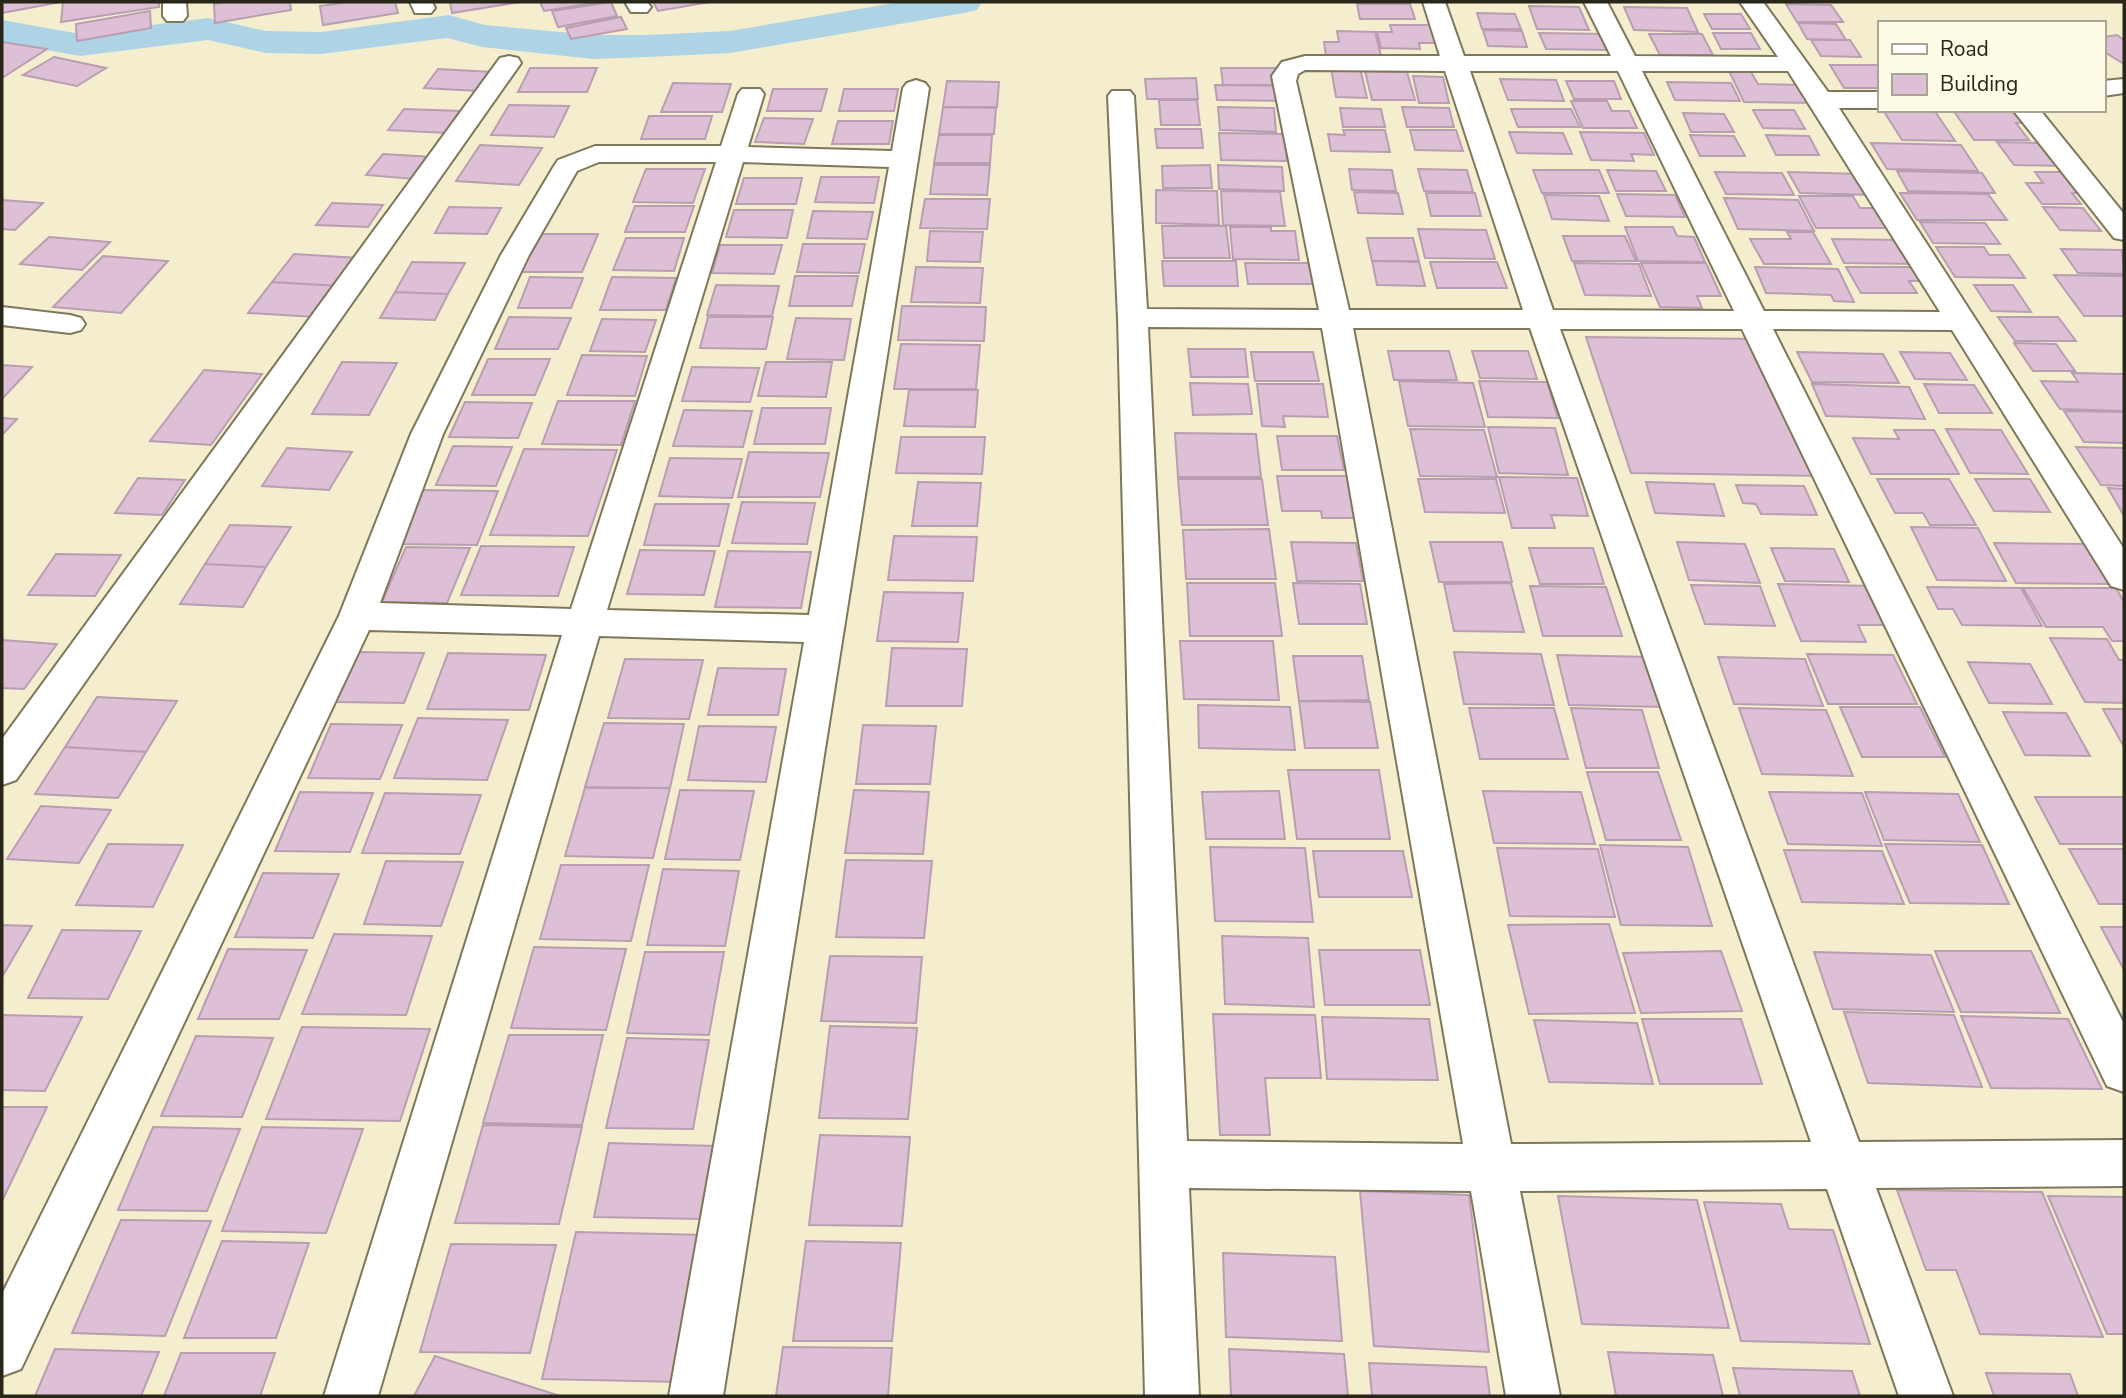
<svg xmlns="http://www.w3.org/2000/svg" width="2126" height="1398" font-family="'Nunito Sans',sans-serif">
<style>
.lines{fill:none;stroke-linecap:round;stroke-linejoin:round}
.canal{fill:#add3e5;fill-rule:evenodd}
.building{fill:#ddc0d5;stroke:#b99eb2;stroke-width:2}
.minor-casing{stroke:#7e785b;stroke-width:4}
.minor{fill:#fff;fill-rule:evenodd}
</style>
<rect width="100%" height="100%" fill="#f4eece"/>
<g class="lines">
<path class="canal" d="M900 2H982L977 10 964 13 730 53 648 57 593 59 482 47 447 38 321 54 266 53 208 40 80 56 2 42V20L80 34 208 18 266 31 321 32 449 15 485 25 593 35H648L730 31Z"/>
</g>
<path class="building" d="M2 2H61L2 13Z
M63 2H159V7L61 22Z
M229 2H290L291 10 215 23 214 4Z
M349 2H395L398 13 323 25 320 6Z
M450 2H520L452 13Z
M540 2H599L544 11Z
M611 2 617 16 558 27 552 11Z
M653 2H710L658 11Z
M1357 4H1410L1415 19H1360Z
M1786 4 1831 5 1843 22H1797Z
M1529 6 1579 7 1589 30 1537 29Z
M1624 7 1687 8 1698 32 1634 30Z
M150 11 151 28 77 41 76 24Z
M1477 13 1515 14 1521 29H1482Z
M1704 14H1741L1750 29H1712Z
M621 17 627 29 571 39 566 28Z
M1798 23 1836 24 1846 40 1807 39Z
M1390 25H1433L1438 43H1419L1420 49 1381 48 1377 32H1392Z
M1483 30 1522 31 1527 47 1488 46Z
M1337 31 1375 32 1381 56H1326L1324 42H1339Z
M1539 33 1606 34 1612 50 1546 49Z
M1713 33H1751L1760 49H1721Z
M1649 34H1702L1713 55H1660Z
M2117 35 2124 40V64L2103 51V37Z
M1811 40H1850L1861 57 1821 56Z
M2 42 47 49 2 78Z
M54 57 106 68 77 86 23 75Z
M1830 65H1879V88H1844Z
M530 68H597L587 92H518Z
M1221 68H1280L1283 85H1223Z
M1331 68H1360L1367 98 1336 97Z
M438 69 492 72 478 91 424 88Z
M1365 71 1407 72 1415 100H1372Z
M1729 71 1751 72 1758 84 1805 85 1816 103 1744 102Z
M1413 76 1443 77 1449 103H1419Z
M1196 78 1198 99H1147L1145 79Z
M1500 79 1556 80 1564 101 1508 100Z
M947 81 999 82 997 107H943Z
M1566 81H1614L1621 99H1574Z
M1667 82 1731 83 1740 101 1675 100Z
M673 83 731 84 722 112H661Z
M1215 85 1283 86 1285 101 1217 100Z
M773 89H827L821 111H767Z
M844 89H898L894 111H839Z
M1159 100H1197L1200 125H1161Z
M1571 101H1607L1612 111H1629L1637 128H1583Z
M509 105 569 106 554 137 491 135Z
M943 107 996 108 994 134H939Z
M1218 107 1274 108 1276 132 1220 130Z
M1402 107 1449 108 1454 127H1407Z
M1340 108 1381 109 1385 127H1343Z
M404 109 461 111 447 133 388 130Z
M1511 109H1571L1580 127H1518Z
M1753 110H1794L1805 129 1763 128Z
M1883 110H1934L1955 141 1902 140Z
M1953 110H2023L2033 123H2016L2029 140H1974Z
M1683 113 1724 114 1734 132H1691Z
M649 116H712L705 139H641Z
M764 118 813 119 804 144 755 142Z
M838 121H893L889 144H832Z
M1155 129H1201L1203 148H1157Z
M1343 130H1385L1390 152 1331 151 1328 134 1345 135Z
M1410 130H1456L1463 151 1415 150Z
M1509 132 1563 133 1572 154 1517 153Z
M1580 132 1644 133 1654 155 1631 154 1634 161 1591 160Z
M1219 133 1284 134 1287 161 1221 160Z
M939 135H992L990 163H934Z
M1690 135 1734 136 1745 156H1700Z
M1766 135 1809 136 1819 155H1776Z
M1997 142 2046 143 2064 166 2014 165Z
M1871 143 1961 145 1978 171 1887 169Z
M480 145 542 148 519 185 456 181Z
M383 154 432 157 415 179 366 175Z
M934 165H990L987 195 930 194Z
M1210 165 1212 188H1163L1162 166Z
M1218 165 1282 167 1284 191 1219 189Z
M646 169H705L693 203 633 202Z
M1349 169 1392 170 1396 191 1352 190Z
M1418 169 1467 170 1473 192 1424 191Z
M1533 170H1599L1609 193H1542Z
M1607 170 1656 171 1666 191H1616Z
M1897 171 1982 173 1995 193 1908 191Z
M1715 172 1782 173 1794 195 1726 194Z
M1788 172 1861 174 1873 195 1800 193Z
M2035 172H2072L2087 193H2072L2081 204H2042L2026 183H2043Z
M821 177H879L874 203 815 202Z
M744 178H802L796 204H736Z
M1156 190 1217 191 1219 225 1156 223Z
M1221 191 1280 192 1285 226 1223 225Z
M1354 192 1398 193 1403 214 1358 213Z
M1426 193H1475L1481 216H1431Z
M1900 193 1988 194 2007 220H1917Z
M1617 194 1675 195 1685 217 1626 216Z
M1544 195 1599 196 1609 221 1552 219Z
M1799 196H1853L1860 208H1884L1896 228H1816Z
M1724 198 1798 200 1814 231 1738 229Z
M925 199H990L987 229 920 228Z
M2 200 43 203 15 230 2 229Z
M332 203 383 205 368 227 316 225Z
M635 206H694L685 232H625Z
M449 207 501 208 487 234 435 233Z
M2043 207 2083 208 2101 231 2060 230Z
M734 210H793L787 238 726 237Z
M813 211 873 212 867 239 807 238Z
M1920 222 1985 223 2000 244 1933 243Z
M1162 226H1226L1230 258H1164Z
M1230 227H1271V231H1295L1299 260 1233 259Z
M1625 227H1673L1677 236 1694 237 1705 262 1638 261Z
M1418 229 1486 230 1495 259 1425 258Z
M930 231 983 232 980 262 927 261Z
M1787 232H1813L1831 264H1764L1750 239H1791Z
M538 234H598L582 272H521Z
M1563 236H1625L1636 261H1572Z
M49 237 110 242 82 270 20 264Z
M626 238H684L674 271 613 270Z
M1367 238H1413L1419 261H1372Z
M1832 239 1902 240 1916 264 1844 263Z
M803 244H865L859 273 797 272Z
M720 245H782L774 274 712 273Z
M1936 247H1984L1989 255H2009L2025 278 1955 277Z
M2061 249 2122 250 2124 274 2078 273Z
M294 254 358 258 338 286 272 282Z
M103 256 168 261 121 313 53 307Z
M1162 261H1236L1238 286H1164Z
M1372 261 1419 262 1425 286 1377 285Z
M412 262 465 263 448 294 395 292Z
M1430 262H1497L1507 288H1437Z
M1245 263H1311L1315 284H1248Z
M1574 263 1639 264 1651 296 1585 295Z
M1641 263H1706L1721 296H1697L1702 308 1660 307Z
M916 267 983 268 980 303 911 302Z
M1755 267 1838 269 1854 302 1834 301 1831 295 1766 293Z
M1846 267H1923L1931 281H1909L1917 293H1861Z
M2054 275 2124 276V316H2084Z
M795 276H858L852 306H789Z
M530 277 583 278 571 308H518Z
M612 277 676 278 666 310H600Z
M272 282 338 286 315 317 248 313Z
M716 285 779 286 772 316 707 315Z
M1974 285H2013L2031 312 1991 311Z
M395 292 448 294 435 320 380 318Z
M902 306 986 307 984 341 898 340Z
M509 317 571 318 558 349H495Z
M708 317H773L766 349 700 348Z
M1998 317H2058L2076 341H2015Z
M796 318 851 319 844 360 787 359Z
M602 319 656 320 645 352 590 351Z
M1586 337 1759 339 1822 476 1631 473Z
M2014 343 2056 344 2075 371H2033Z
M901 344 980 345 976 389H894Z
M1188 349H1245L1248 377H1191Z
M1388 351H1449L1457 380H1394Z
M1472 351H1528L1537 379 1480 378Z
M1251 352H1313L1319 381H1255Z
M1797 352 1883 354 1899 383 1812 382Z
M1900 352 1950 353 1967 380 1915 379Z
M582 355 647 356 635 396 567 395Z
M488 359H550L535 395H472Z
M342 362 397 363 369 415 312 414Z
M766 362H832L826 397 758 396Z
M2 365 32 367 2 399Z
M692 367 759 368 750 402 682 401Z
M204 370 262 374 211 445 150 441Z
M2072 373 2124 374V411L2060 409 2041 381 2078 382Z
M1399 381 1473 383 1485 427 1408 426Z
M1479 381 1547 382 1558 418 1488 417Z
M1190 383 1248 384 1252 414 1193 415Z
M1257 384H1323L1328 417 1283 416 1285 427 1262 426Z
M1812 384 1909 387 1925 419 1826 416Z
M1924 384 1974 385 1992 413H1939Z
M909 390H978L975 427 904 426Z
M558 401H635L621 445 542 444Z
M465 402 532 403 518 438 449 437Z
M762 408H831L825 444H754Z
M684 410 752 411 743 447 673 446Z
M2064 411 2124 412V443L2084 442Z
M2 418 17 419 2 435Z
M1488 427 1555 428 1568 475 1499 473Z
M1410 429 1484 430 1497 477 1420 476Z
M1946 429 2001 430 2028 474 1970 473Z
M1894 430H1934L1959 474H1871L1853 438 1899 439Z
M1175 433 1256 434 1261 477H1178Z
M1277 436H1337L1344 470H1282Z
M901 437H985L982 474 896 473Z
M453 446 512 447 496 486 436 485Z
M2076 447 2124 448V486L2101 485Z
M287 448 352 452 329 490 262 486Z
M524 449 617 450 588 536 490 535Z
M749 452 829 453 820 497H738Z
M670 458 742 459 732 498 659 496Z
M1277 476H1355L1363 518H1322L1321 511H1282Z
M1499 477 1577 478 1588 516 1551 515 1555 528H1512Z
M138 478 185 480 162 515 115 513Z
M1178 479H1262L1268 525H1182Z
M1418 479H1496L1505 513 1425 512Z
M1877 479H1949L1976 525H1930L1923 513H1895Z
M1975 479H2030L2050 512 1994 511Z
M918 482 981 483 977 526H912Z
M1646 482 1714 484 1724 516 1655 513Z
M1736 485 1804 486 1817 515 1761 514 1756 504 1743 503Z
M2108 488 2124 489V516Z
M422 490 498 491 477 545 398 544Z
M742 502 815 503 807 544 732 543Z
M655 504H729L719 546 644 545Z
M230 525 291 527 266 567 205 564Z
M1911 527 1978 528 2006 581 1937 580Z
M1269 529 1276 579H1186L1183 530Z
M894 536 977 537 973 581 888 580Z
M1291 542 1356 543 1363 581H1297Z
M1430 542H1502L1512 582H1439Z
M1677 542 1745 544 1760 583 1689 580Z
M1994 543 2088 544 2112 584 2016 583Z
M481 546 574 547 558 596 461 595Z
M406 547 470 548 447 603 382 602Z
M1529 548H1593L1604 584H1540Z
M1771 548 1834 549 1849 582 1785 581Z
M640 550 715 551 704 595 627 594Z
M728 551 811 552 801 608 715 607Z
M56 554 121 555 95 596 28 595Z
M205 564 266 567 243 607 180 604Z
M1187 583H1275L1282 636H1190Z
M1293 583 1360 584 1367 624H1299Z
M1511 583 1524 632 1454 631 1444 584Z
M1778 584 1872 586 1890 625H1858L1866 642 1801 641Z
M1691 585 1760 586 1775 626 1705 624Z
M1530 586 1606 587 1622 636H1543Z
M1927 587 2021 588 2042 626 1962 625 1953 609H1938Z
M2023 588H2116L2124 602V641H2112L2103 627H2046Z
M884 592 963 593 958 642 877 641Z
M2050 638 2107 639 2119 660H2124V703L2085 702Z
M2 640 57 644 24 689 2 688Z
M1180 641H1273L1279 700 1184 699Z
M892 648 967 649 962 706H886Z
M356 652 424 653 404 703 335 702Z
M1454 652 1541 654 1554 705 1464 704Z
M448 653 546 655 529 710 427 709Z
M1807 654 1893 655 1917 704H1828Z
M1557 655 1650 657 1666 707 1569 705Z
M1293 656H1362L1369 700 1299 701Z
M1718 657 1805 659 1823 706 1734 704Z
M625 659 703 660 689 719 608 718Z
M1968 662 2030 664 2052 704 1989 703Z
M718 668 786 669 778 715H708Z
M97 697 177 701 146 752 65 747Z
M1299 701 1370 702 1378 748H1305Z
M1198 705 1290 707 1295 750 1199 748Z
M1840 707H1920L1945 757H1862Z
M1469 708H1554L1568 759H1480Z
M1571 708 1642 710 1659 768H1586Z
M1739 708 1826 710 1853 776 1762 774Z
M2103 709H2124V747Z
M2003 712 2066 713 2090 756 2025 755Z
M418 718 508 720 487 780 394 778Z
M604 723 684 724 670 788 585 787Z
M331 724 402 725 380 779 308 778Z
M863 725 936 726 930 784H856Z
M699 726 776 727 766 782 688 780Z
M65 747 146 752 118 798 35 794Z
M1288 770H1379L1390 839H1297Z
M1587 772H1658L1681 840H1606Z
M585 788H670L653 858 565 856Z
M680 790 754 791 740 860 665 859Z
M854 790 929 792 923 854 845 853Z
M1279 791 1285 839H1206L1202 792Z
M1483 791 1581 792 1595 844 1494 843Z
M300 792 373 793 350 852 275 851Z
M1769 792 1862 793 1882 846 1788 844Z
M1865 792 1958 794 1980 842 1884 840Z
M385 793 481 795 460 854 362 853Z
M2035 797H2124V844H2060Z
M41 806 111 810 79 863 7 859Z
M108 844 183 845 153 907 76 905Z
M1885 844 1982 845 2009 904 1910 903Z
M1600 845 1688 847 1712 926 1621 925Z
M1210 847 1305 848 1313 922 1215 921Z
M1497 848 1598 849 1615 917 1510 916Z
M2069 849H2124V904H2099Z
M1784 850 1882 851 1904 904 1802 902Z
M1313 851H1403L1412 897H1319Z
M846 860 932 861 924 938 836 937Z
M386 861 463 862 441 926 364 924Z
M561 865H649L631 941 540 939Z
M663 869 739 871 725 946 647 945Z
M263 873 339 874 313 938 235 937Z
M1609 924 1635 1013 1529 1014 1508 925Z
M2 925 32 926 2 977Z
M2101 927H2124V970Z
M62 930 141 931 108 999 28 998Z
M334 934 432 936 406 1015 302 1014Z
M1222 936 1308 938 1314 1007 1225 1004Z
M534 947 626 949 606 1030 511 1028Z
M228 949 307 950 279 1019H198Z
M1319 950H1420L1430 1005H1325Z
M1721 951 1742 1011 1641 1013 1623 953Z
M1935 951H2031L2060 1013 1961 1012Z
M645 952H724L709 1035 627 1033Z
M1814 952 1931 955 1954 1012 1833 1009Z
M830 956 922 957 916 1023 821 1021Z
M1844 1012 1954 1015 1982 1087 1868 1083Z
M1213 1014 1315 1015 1321 1078H1265L1270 1135H1220Z
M2 1015 82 1017 45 1091 2 1090Z
M1961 1016 2068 1019 2102 1089 1991 1088Z
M1322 1017 1429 1019 1438 1080 1327 1079Z
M1642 1019H1741L1762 1084H1660Z
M1534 1020 1637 1023 1653 1084 1549 1082Z
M830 1026 917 1028 908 1119 819 1118Z
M302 1027 430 1029 400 1121 266 1119Z
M509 1035H603L582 1125 483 1123Z
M196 1036 273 1038 242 1117 161 1116Z
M627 1038 709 1040 693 1129 606 1128Z
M2 1107H47L2 1201Z
M483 1125 582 1127 559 1224 455 1223Z
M153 1127 240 1129 207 1211 118 1210Z
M262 1127 363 1129 326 1233 222 1231Z
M820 1135 910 1137 902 1226 809 1225Z
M609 1143 716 1146 703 1219 594 1217Z
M1897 1190 2042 1192 2103 1337 1980 1334 1956 1270H1926Z
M1360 1191 1469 1195 1489 1352 1374 1346Z
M1558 1196 1697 1200 1729 1328 1582 1324Z
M2048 1196 2124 1197V1334H2107Z
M1704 1202 1781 1204 1789 1229 1833 1230 1870 1344 1741 1341Z
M121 1220 211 1221 165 1336 72 1333Z
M576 1232 706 1235 680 1382 542 1379Z
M222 1241 309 1243 276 1338H184Z
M806 1241 901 1243 892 1341H793Z
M451 1244 556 1245 530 1353 420 1352Z
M1223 1253 1335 1257 1342 1341 1226 1337Z
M783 1347 892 1348 888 1396H776Z
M55 1349 159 1352 141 1396H35Z
M1229 1349 1344 1354 1348 1396H1231Z
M1608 1352 1713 1355 1723 1396H1616Z
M181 1353H275L260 1396H164Z
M435 1356 560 1396H414Z
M1369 1363 1486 1367 1490 1396H1372Z
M1733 1368 1852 1371 1860 1396H1740Z
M1986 1373 2070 1374 2078 1396H1994Z"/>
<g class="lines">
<g class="minor-casing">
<path id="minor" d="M163 2H186L187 16 183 21H167L163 16Z
M410 2H432L435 8 431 13H415Z
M625 2H647L651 7 647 12H631Z
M1423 2H1445L1464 56H1611L1584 2H1607L1635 56 1778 57 1740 2H1763L1828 92H1879V108H1839L2124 549V590L2111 586 1952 330 1773 329 2124 1024V1092L2107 1086 1742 329H1560L1859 1142 2124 1140V1186L1876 1188 1953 1396H1899L1827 1189 1520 1191 1560 1396H1506L1471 1191 1189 1188 1199 1396H1145L1118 318 1108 96 1112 91H1130L1134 96 1147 309 1319 310 1272 76 1282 62 1305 56H1440ZM1305 70 1445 71 1523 310H1349L1296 81 1298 74ZM1470 71H1618L1734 311 1553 310ZM1642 71H1788L1940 312 1764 311ZM1148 327 1322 328 1463 1144 1187 1141ZM1353 328H1530L1811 1142 1511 1144Z
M509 56 518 58 521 63 16 780 2 785V739L500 58Z
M2124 79V93L2103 96V81Z
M916 80 925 83 929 88 918 159 723 1396H669L804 642 599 636 378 1396H324L562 635 369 630 21 1369 2 1376V1294L339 616 411 434 501 255 554 166 558 160 595 146H721L738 94 742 89H760L764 94 748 147 892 151 903 88 907 83ZM599 162H716L571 609 380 603 443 434 529 255 577 171ZM743 162 889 167 809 615 607 610Z
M2013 110H2040L2124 214V240L2114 238Z
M2 307 70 315 81 318 85 324 81 330 70 333 2 325Z"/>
</g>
<use href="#minor" class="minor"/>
</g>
<rect width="2126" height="1398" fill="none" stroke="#282519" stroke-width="7"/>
<rect x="1878" y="21" width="228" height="91" fill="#fefbe7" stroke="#a8a595" stroke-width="2"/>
<rect x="1892" y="44" width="35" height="10" fill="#ffffff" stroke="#a8a595" stroke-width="2"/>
<text x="1940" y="56" font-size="21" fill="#282519">Road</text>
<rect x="1892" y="74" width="35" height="21" fill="#ddc0d5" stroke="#a8a595" stroke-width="2"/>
<text x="1940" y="91" font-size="21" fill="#282519">Building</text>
</svg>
